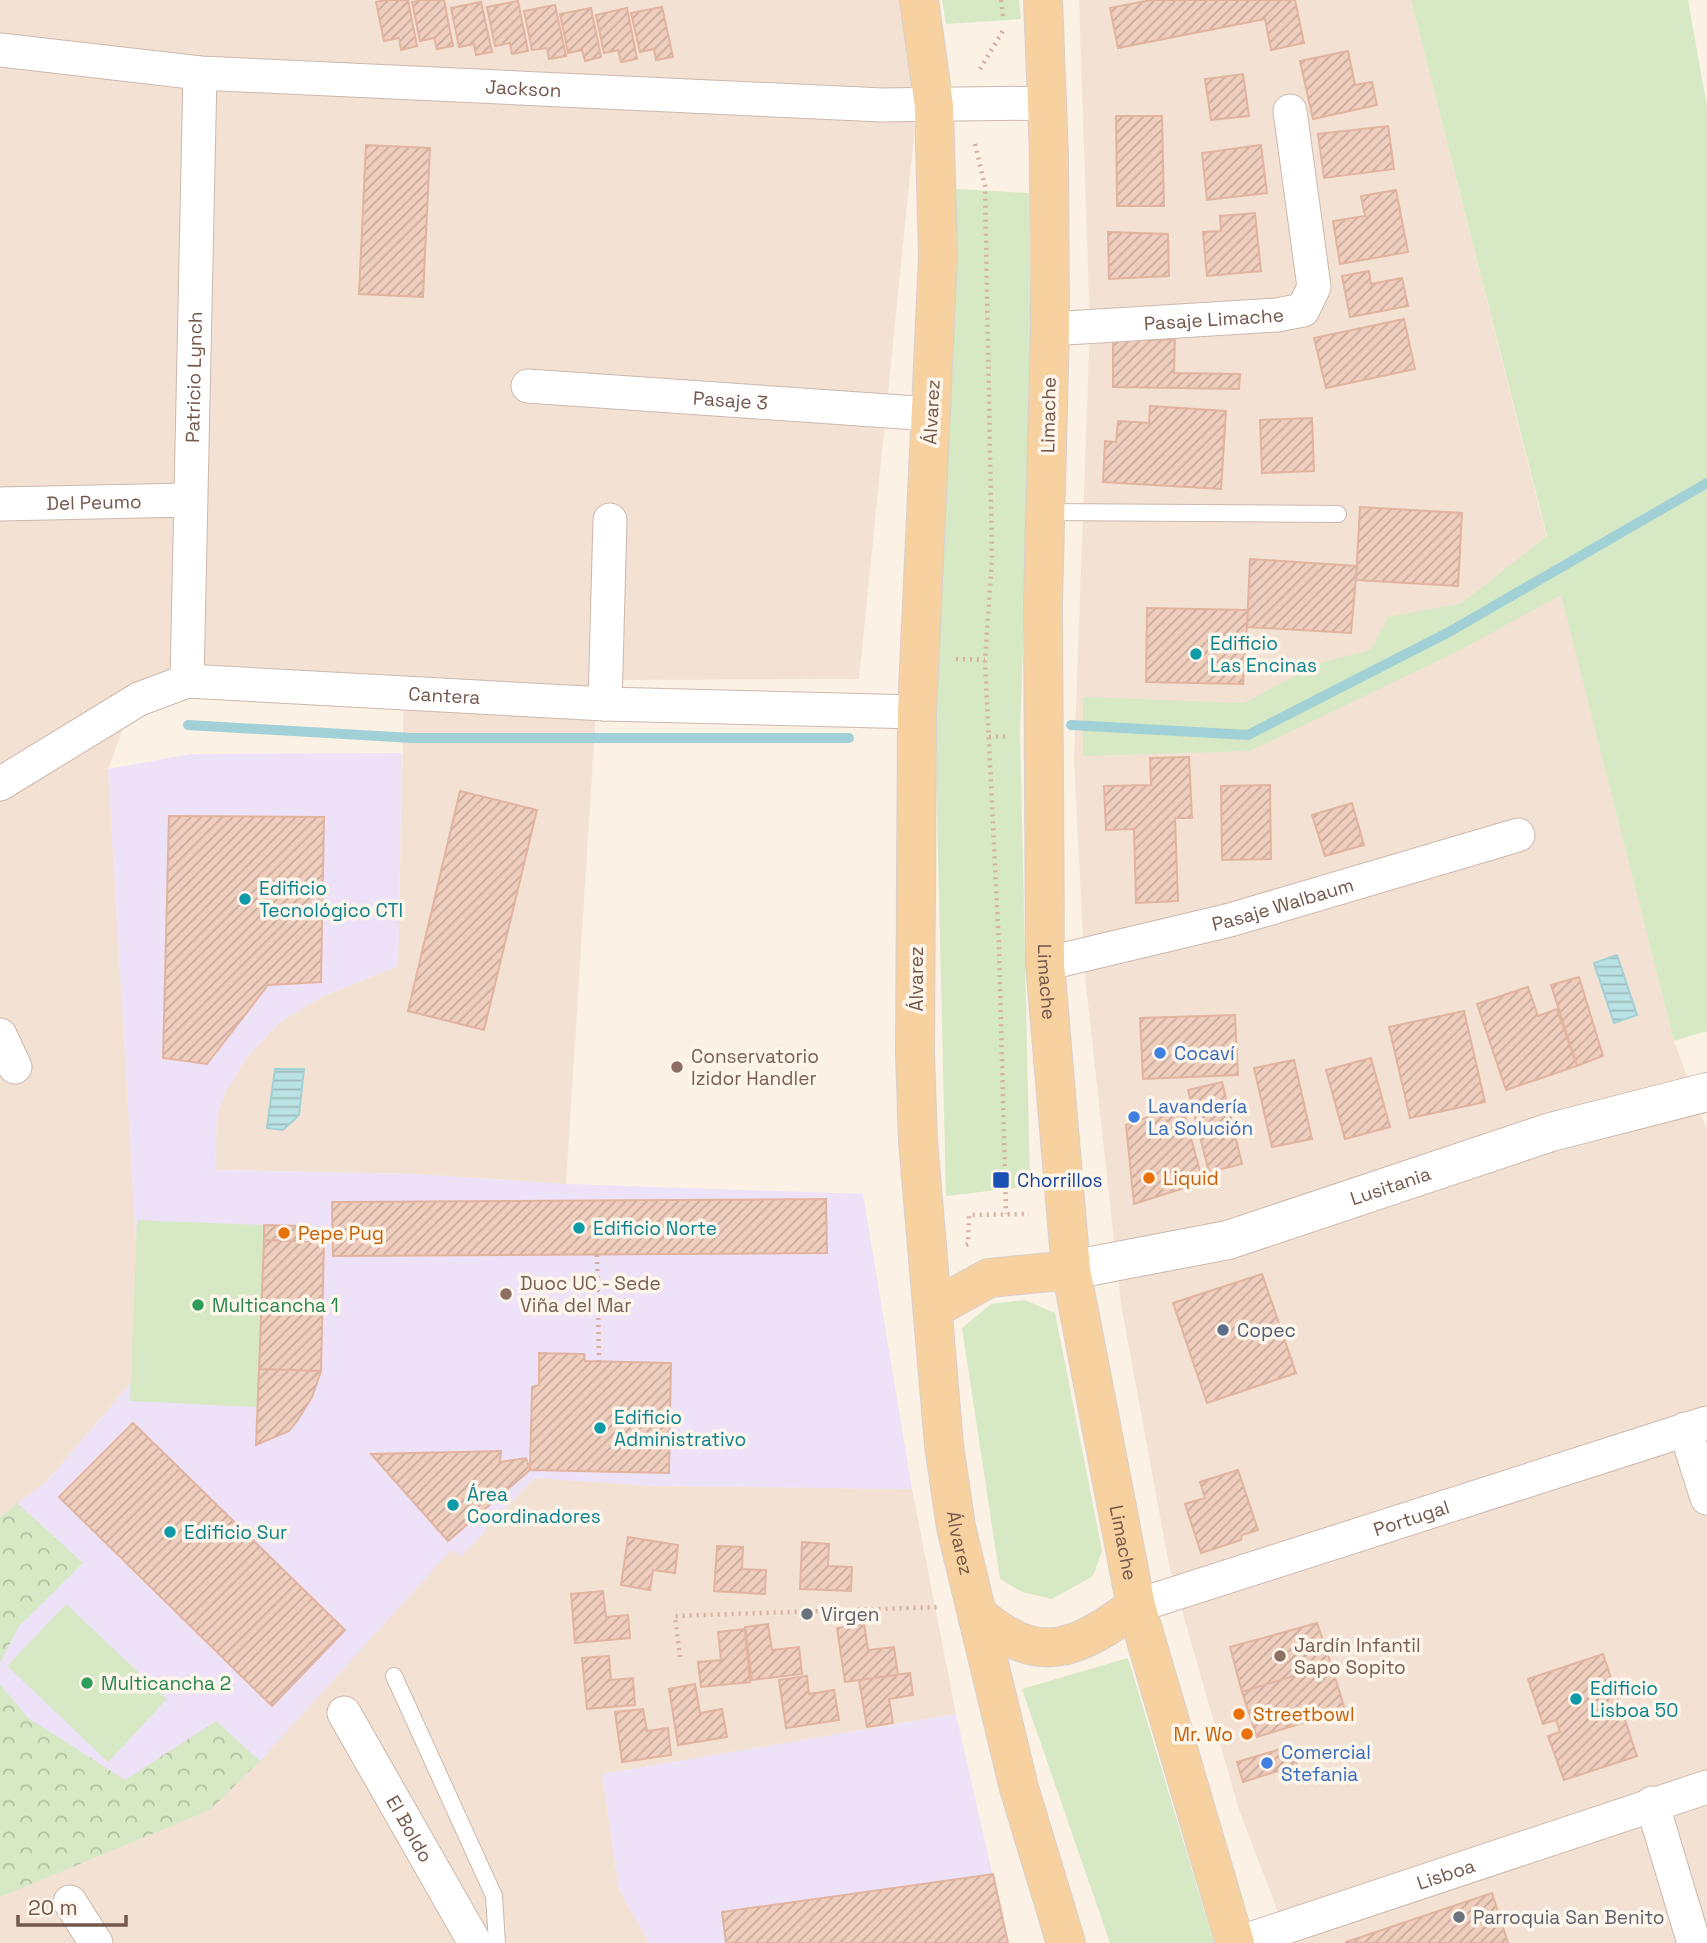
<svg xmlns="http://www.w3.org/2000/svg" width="1707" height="1943" font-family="'Space Grotesk',sans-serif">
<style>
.residential{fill:#f3e2d4}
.education{fill:#eee2f8}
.grass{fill:#d6e9c4}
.forest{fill:url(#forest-crowns)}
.water{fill:url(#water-rules);stroke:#a1d1d6;stroke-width:2}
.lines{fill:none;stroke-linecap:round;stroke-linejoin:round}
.stream{stroke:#a1d1d6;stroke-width:10}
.building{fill:url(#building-hatch);stroke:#e2b39f;stroke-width:2}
.service-casing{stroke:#cdb8ac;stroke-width:18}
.minor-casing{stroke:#cdb8ac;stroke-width:35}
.tertiary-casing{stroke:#cdb8ac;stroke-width:40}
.primary-casing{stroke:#d8d0cd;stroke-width:40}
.path{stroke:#d5b1a1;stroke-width:4.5;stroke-dasharray:2 5;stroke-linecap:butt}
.service{stroke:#fff;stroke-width:16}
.minor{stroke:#fff;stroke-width:33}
.tertiary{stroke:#fff;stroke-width:38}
.primary{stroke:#f7d1a0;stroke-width:38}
.culture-dot{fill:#0f9aa8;stroke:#fef5eb;stroke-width:2.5}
.shop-dot{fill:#3f7fe0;stroke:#fef5eb;stroke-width:2.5}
.education-dot{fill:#8d6e63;stroke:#fef5eb;stroke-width:2.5}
.food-dot{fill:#e8710a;stroke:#fef5eb;stroke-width:2.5}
.transit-dot{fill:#1a4fb4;stroke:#fef5eb;stroke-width:2.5}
.leisure-dot{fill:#2e9e5b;stroke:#fef5eb;stroke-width:2.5}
.service-dot{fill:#5c6f8a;stroke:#fef5eb;stroke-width:2.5}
.worship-dot{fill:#6b7280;stroke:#fef5eb;stroke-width:2.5}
.labels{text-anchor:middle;stroke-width:7;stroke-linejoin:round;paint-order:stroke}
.street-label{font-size:19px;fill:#73574b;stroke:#fef5eb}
.culture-label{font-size:19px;fill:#0d838f;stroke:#fef5eb;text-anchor:start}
.shop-label{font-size:19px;fill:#366cbe;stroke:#fef5eb;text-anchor:start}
.education-label{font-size:19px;fill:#785e54;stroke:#fef5eb;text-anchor:start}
.food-label{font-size:19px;fill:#c56008;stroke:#fef5eb;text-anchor:start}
.transit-label{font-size:19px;fill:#164399;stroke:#fef5eb;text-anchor:start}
.leisure-label{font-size:19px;fill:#27864d;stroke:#fef5eb;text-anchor:start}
.service-label{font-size:19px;fill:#4e5e75;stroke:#fef5eb;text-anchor:start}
.worship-label{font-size:19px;fill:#5b616d;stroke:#fef5eb;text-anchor:start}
</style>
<defs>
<pattern id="forest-crowns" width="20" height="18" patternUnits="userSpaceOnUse" patternTransform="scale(1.75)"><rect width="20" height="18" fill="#d6e9c4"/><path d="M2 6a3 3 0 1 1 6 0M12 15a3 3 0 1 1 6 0" fill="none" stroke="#b2c0a1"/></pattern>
<pattern id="water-rules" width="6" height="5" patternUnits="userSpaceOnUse" patternTransform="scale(1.75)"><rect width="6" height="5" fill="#bae1e4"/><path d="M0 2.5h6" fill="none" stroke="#9cb9bb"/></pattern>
<pattern id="building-hatch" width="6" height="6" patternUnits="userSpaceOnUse" patternTransform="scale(1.75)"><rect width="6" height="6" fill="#f0cebe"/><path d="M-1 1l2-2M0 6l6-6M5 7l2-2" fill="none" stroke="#c7aa9c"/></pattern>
</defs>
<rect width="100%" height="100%" fill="#fbf1e5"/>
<path class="residential" d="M0 0H910L914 136 859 679 598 680 566 1184 417 1174 215 1170 217 1115 225 1093 247 1057 279 1023 320 998 398 966 404 684 135 696 108 769 136 1241 131 1383 47 1481 0 1517Z
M1079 0H1411L1674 1041 1707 1130V1943H1290L1239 1810 1169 1565 1121 1304 1085 976 1074 760 1090 328Z
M534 1478 654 1486 912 1489 956 1714 602 1774 619 1889 649 1943H0V1897L34 1882 452 1549 462 1555Z"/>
<path class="education" d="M402 753 398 966 320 998 279 1023 247 1057 225 1093 217 1115 215 1170 417 1174 566 1184 863 1194 912 1489 654 1486 534 1478 462 1556 451 1550 260 1761 210 1810 0 1897V1517L47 1481 131 1383 136 1241 108 769 191 754Z
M956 1714 1008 1943H649L619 1889 602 1774Z"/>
<path class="grass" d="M942 0H1019L1021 19 946 24Z
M1411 0H1688L1707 107V1031L1674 1041 1561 595 1456 652 1250 751 1083 756V697L1244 703 1319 663 1371 650 1388 617 1462 603 1547 536Z
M956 189 1029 193 1031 425 1020 732 1030 1186 946 1196 935 724Z
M137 1220 264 1225 258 1407 130 1401Z
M1025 1300 1055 1313 1102 1551 1093 1576 1052 1599 1022 1592 1000 1579 962 1328 991 1304Z
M66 1604 167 1699 108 1762 7 1666Z
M1128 1658 1214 1943H1110L1022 1689Z"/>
<path class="forest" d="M17 1503 83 1563 19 1626 0 1663V1517Z
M0 1684 27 1717 125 1780 216 1721 260 1761 210 1810 0 1897Z"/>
<path class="water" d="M1617 955 1637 1015 1614 1023 1594 963Z
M275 1069H304L299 1115 283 1130 267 1128Z"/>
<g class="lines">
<path class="stream" d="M188 725 412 738H849
M1071 725 1248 735 1449 632 1707 483"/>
</g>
<path class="building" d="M386 0H408L417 46 401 50 399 38 384 41 376 2Z
M422 0H444L453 46 437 49 434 38 420 41 412 2Z
M1151 0H1295L1304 43 1271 50 1265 19 1118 48 1110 8Z
M518 1 528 51 512 54 510 43 495 46 487 7Z
M481 2 492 52 476 55 474 44 459 47 451 8Z
M555 5 566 56 549 59 547 48 532 50 524 11Z
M662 7 673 57 656 60 654 49 640 52 631 13Z
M591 8 601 57 585 61 582 50 568 53 560 14Z
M627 8 637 59 621 62 618 50 604 53 596 15Z
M1348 51 1355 85 1372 82 1377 105 1313 119 1300 61Z
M1243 74 1249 116 1211 120 1205 79Z
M1116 116H1162L1164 206H1117Z
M1388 126 1394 169 1324 178 1318 134Z
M366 145 430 148 423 297 359 294Z
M1261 145 1267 193 1207 200 1202 153Z
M1396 190 1408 252 1340 264 1333 221 1365 216 1361 196Z
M1255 213 1261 271 1207 276 1203 232 1221 231 1220 216Z
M1108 232 1168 234 1169 276 1109 279Z
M1369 271 1371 284 1402 278 1408 306 1350 317 1342 276Z
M1404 319 1415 369 1326 388 1314 338Z
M1113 339 1175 340 1174 373 1240 374 1239 389 1113 387Z
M1150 406 1226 411 1221 489 1103 482 1105 441 1116 442 1118 421 1149 423Z
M1312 418 1314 471 1262 473 1260 420Z
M1360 507 1462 513 1458 586 1356 580Z
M1250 559 1357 566 1351 633 1247 627Z
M1147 608 1248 610 1243 684 1146 682Z
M1189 757 1192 818H1175L1178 901 1136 903 1134 829 1106 830 1104 786 1151 785 1150 758Z
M1270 785 1271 859 1222 860 1221 786Z
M460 791 537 810 484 1030 408 1011Z
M1352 803 1364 845 1325 856 1312 815Z
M169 816 324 817 321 982 268 985 207 1064 163 1058Z
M1579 977 1603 1056 1577 1066 1551 985Z
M1528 987 1538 1016 1557 1009 1577 1066 1506 1090 1477 1004Z
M1464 1011 1485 1102 1410 1118 1389 1027Z
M1235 1015 1238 1075 1143 1079 1140 1018Z
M1371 1058 1390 1127 1345 1139 1326 1070Z
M1294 1060 1312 1139 1272 1147 1254 1068Z
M1222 1082 1242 1164 1209 1172 1188 1090Z
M1182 1105 1203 1182 1134 1204 1126 1125Z
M826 1199 827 1253 333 1256 332 1202Z
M264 1225 304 1226V1241L264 1240Z
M264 1240 324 1242 321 1371 259 1369Z
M1262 1274 1296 1373 1207 1403 1173 1303Z
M539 1353 584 1354 585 1361 671 1363 669 1473 530 1470 532 1387 539 1385Z
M259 1369 321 1371 312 1397 297 1421 289 1431 256 1445Z
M133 1423 345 1630 272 1706 59 1497Z
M501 1451 500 1462 526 1458 530 1470 448 1541 371 1454Z
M1238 1470 1258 1530 1242 1535 1241 1540 1201 1553 1185 1504 1205 1498 1200 1482Z
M628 1537 678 1545 675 1573 653 1570 650 1590 621 1585Z
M802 1542 829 1544 828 1566 852 1567 851 1591 800 1589Z
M717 1546 743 1547 742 1569 766 1570 765 1594 714 1591Z
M603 1591 606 1617 628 1615 630 1638 575 1643 571 1594Z
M1317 1623 1331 1664 1242 1692 1230 1647Z
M768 1624 772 1650 799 1647 802 1674 752 1680 745 1627Z
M864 1624 868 1650 894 1647 898 1675 845 1682 837 1628Z
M745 1629 750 1682 701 1687 698 1662 721 1660 718 1632Z
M1603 1654 1637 1756 1564 1780 1548 1736 1560 1732 1556 1720 1543 1724 1528 1679Z
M609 1656 611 1680 633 1678 635 1705 587 1709 582 1658Z
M1331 1664 1345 1710 1257 1737 1242 1692Z
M910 1673 913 1695 889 1699 893 1723 867 1727 859 1680Z
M807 1676 809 1694 834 1690 839 1720 786 1728 779 1680Z
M695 1684 700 1713 722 1709 727 1737 678 1745 669 1689Z
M643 1709 647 1731 668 1728 671 1755 622 1762 615 1712Z
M1291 1746 1297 1765 1243 1782 1237 1762Z
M993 1874 1008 1943H726L722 1912Z
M1492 1893 1508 1943H1346V1942Z"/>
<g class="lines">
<g class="service-casing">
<path id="service" d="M1046 512 1338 514
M394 1676 494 1896 497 1943"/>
</g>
<g class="minor-casing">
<g id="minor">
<path id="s1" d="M0 50 200 73 882 105 1049 103"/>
<path id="s2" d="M1050 329 1277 315 1303 310 1314 287 1290 111"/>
<path id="s3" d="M528 386 931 414"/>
<path id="s4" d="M0 504 189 500"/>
<path id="s5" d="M187 681 200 73"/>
<path d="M605 704 610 520"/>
<path id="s6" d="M0 784 139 699 187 681 605 704 917 712"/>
<path id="s7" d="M1045 964 1230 920 1518 835"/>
<path d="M0 1035 15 1067"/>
<path d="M1685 1429 1707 1498"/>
<path id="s8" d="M1136 1606 1707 1423"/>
<path id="s9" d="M344 1713 475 1943"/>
<path d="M1652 1803 1694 1943"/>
<path d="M70 1902 96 1943"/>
<path id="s10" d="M1238 1943 1707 1787"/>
</g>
</g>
<g class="tertiary-casing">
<g id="tertiary">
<path id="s11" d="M1071 1270 1228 1240 1551 1132 1707 1092"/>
</g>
</g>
<g class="primary-casing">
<g id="primary">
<path id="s12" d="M919 0 934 106 938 256 917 712 915 1054 918 1141 944 1445 956 1527 1019 1788 1066 1943"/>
<path id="s13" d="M1043 0 1049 156 1050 329 1043 602 1045 964 1071 1270 1136 1606 1235 1943"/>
<path d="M933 1309 989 1278 1071 1270"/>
<path d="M977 1614C1039 1668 1076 1650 1136 1606"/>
</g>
</g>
<path class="path" d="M1001 0 1003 17
M980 69 1004 29
M975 144 985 186 992 559 985 660 999 948 1006 1214
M956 659 985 660
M989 737 1009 736
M966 1245 968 1244 969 1215 1029 1214
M597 1255 599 1362
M680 1657 675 1616 939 1607"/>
<use href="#service" class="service"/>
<use href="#minor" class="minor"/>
<use href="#tertiary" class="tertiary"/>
<use href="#primary" class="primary"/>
</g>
<g class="culture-dot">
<circle cx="1196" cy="654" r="7"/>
<circle cx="245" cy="899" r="7"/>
<circle cx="579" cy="1228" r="7"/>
<circle cx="600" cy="1428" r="7"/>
<circle cx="453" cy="1505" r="7"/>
<circle cx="170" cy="1532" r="7"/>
<circle cx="1576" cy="1699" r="7"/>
</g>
<g class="shop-dot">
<circle cx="1160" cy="1053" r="7"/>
<circle cx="1134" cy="1117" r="7"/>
<circle cx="1267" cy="1763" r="7"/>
</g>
<g class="education-dot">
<circle cx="677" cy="1067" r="7"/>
<circle cx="506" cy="1294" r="7"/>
<circle cx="1280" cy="1656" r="7"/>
</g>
<g class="food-dot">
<circle cx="1149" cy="1178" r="7"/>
<circle cx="284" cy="1233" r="7"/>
<circle cx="1239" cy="1714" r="7"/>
<circle cx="1247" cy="1734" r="7"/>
</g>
<rect class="transit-dot" x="992" y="1171" width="18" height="18" rx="3.5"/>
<g class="leisure-dot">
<circle cx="198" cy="1305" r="7"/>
<circle cx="87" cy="1683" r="7"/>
</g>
<circle class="service-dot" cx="1223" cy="1330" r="7"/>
<g class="worship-dot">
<circle cx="807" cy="1614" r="7"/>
<circle cx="1459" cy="1917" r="7"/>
</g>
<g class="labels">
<g class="street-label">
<text dy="7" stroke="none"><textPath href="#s1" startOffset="525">Jackson</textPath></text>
<text dy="7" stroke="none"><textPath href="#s2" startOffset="164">Pasaje Limache</textPath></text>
<text dy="7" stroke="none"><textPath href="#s5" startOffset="304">Patricio Lynch</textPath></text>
<text dy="7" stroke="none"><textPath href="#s3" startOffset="203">Pasaje 3</textPath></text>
<text transform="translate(931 412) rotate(-87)" y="7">Álvarez</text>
<text transform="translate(1048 415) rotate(-89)" y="7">Limache</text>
<text dy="7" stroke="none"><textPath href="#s4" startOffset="94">Del Peumo</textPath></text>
<text dy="7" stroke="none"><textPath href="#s6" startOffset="472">Cantera</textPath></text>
<text dy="7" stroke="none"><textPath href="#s7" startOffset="245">Pasaje Walbaum</textPath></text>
<text transform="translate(916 979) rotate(-90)" y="7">Álvarez</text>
<text dy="7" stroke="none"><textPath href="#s13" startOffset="982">Limache</textPath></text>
<text dy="7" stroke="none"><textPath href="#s11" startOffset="331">Lusitania</textPath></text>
<text dy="7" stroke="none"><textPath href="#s8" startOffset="289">Portugal</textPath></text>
<text dy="7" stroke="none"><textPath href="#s12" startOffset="1547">Álvarez</textPath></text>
<text dy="7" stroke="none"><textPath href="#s13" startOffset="1549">Limache</textPath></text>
<text dy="7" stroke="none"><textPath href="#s9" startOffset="133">El Boldo</textPath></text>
<text dy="7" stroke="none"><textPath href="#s10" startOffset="219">Lisboa</textPath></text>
</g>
<g class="culture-label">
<text x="1210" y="650">Edificio<tspan x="1210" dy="22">Las Encinas</tspan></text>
<text x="259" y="895">Edificio<tspan x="259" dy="22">Tecnológico CTI</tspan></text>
<text x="593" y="1235">Edificio Norte</text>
<text x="614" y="1424">Edificio<tspan x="614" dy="22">Administrativo</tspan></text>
<text x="467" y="1501">Área<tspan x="467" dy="22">Coordinadores</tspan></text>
<text x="184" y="1539">Edificio Sur</text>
<text x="1590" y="1695">Edificio<tspan x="1590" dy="22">Lisboa 50</tspan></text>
</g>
<g class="shop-label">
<text x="1174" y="1060">Cocaví</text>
<text x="1148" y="1113">Lavandería<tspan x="1148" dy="22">La Solución</tspan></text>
<text x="1281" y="1759">Comercial<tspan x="1281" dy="22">Stefania</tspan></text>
</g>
<g class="education-label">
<text x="691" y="1063">Conservatorio<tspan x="691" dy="22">Izidor Handler</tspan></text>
<text x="520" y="1290">Duoc UC - Sede<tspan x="520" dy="22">Viña del Mar</tspan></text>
<text x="1294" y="1652">Jardín Infantil<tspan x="1294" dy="22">Sapo Sopito</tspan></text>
</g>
<g class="food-label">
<text x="1163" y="1185">Liquid</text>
<text x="298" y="1240">Pepe Pug</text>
<text x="1253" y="1721">Streetbowl</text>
<text x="1233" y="1741" text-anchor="end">Mr. Wo</text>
</g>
<g class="transit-label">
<text x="1017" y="1187">Chorrillos</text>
</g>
<g class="leisure-label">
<text x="212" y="1312">Multicancha 1</text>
<text x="101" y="1690">Multicancha 2</text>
</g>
<g class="service-label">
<text x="1237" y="1337">Copec</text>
</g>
<g class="worship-label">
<text x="821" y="1621">Virgen</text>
<text x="1473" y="1924">Parroquia San Benito</text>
</g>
</g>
<path d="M18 1915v10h108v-10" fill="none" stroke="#73574b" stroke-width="3.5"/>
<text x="28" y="1915" font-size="21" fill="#73574b" stroke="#fef5eb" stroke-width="5" paint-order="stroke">20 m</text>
</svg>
